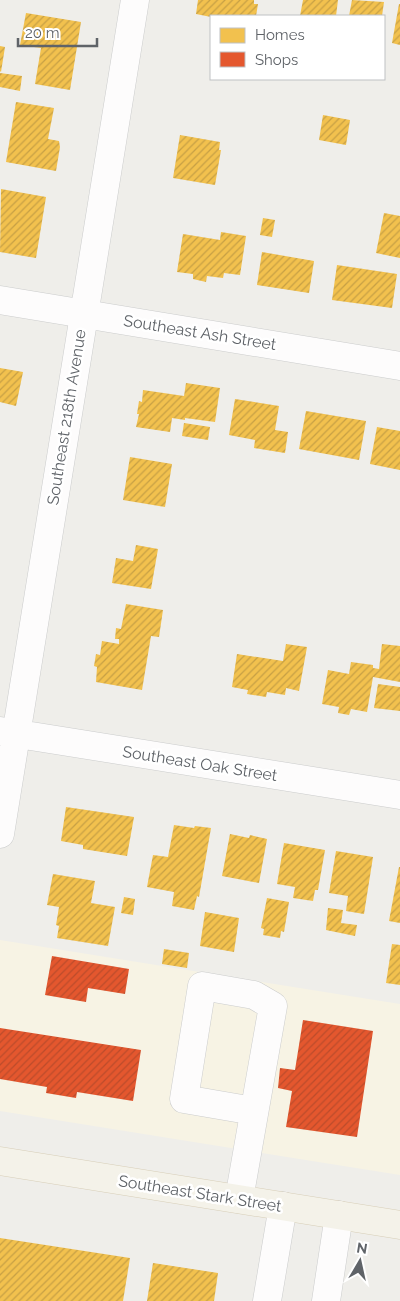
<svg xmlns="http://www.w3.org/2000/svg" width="400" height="1301" font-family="Raleway,sans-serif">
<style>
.commercial{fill:#f7f3e4}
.homes{fill:url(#homes-hatch)}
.shops{fill:url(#shops-hatch)}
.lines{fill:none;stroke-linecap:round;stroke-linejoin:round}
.minor-casing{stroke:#cbcccc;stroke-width:29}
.major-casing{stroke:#d7ceb8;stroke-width:29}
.minor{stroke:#fdfcfc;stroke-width:28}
.major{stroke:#f4f2e9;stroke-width:28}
.labels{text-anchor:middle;stroke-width:5;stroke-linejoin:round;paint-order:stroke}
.street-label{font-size:16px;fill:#5f6368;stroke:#fff}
</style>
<defs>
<pattern id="homes-hatch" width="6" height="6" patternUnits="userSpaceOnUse" patternTransform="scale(1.25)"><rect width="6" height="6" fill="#f2c14e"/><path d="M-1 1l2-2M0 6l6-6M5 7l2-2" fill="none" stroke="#c7a045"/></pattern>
<pattern id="shops-hatch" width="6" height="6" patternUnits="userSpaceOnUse" patternTransform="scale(1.25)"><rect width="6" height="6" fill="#e4572e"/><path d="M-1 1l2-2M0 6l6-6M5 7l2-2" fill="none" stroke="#bc4c2b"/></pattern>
</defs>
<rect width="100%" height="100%" fill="#efeeea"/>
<path class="commercial" d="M0 940 400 1004V1175L0 1111Z"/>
<path class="homes" d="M198 0H254V4H258L256 16 211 17 196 14Z
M303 0H338L336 16H300Z
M352 0 384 2 382 16H349Z
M399 4H400V45L392 43Z
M26 13 81 22 70 90 35 84 41 48 20 45Z
M0 46 5 47 1 72 0 71Z
M0 73 22 76 20 91 0 87Z
M16 102 54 108 48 139 59 141 60 147 56 171 6 162Z
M323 115 350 120 346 145 319 140Z
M180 135 220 142 219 150H221L215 185 173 178Z
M1 189 46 197 36 258 0 252Z
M384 213 400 216V258L376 253Z
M263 218 275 220 272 237 260 235Z
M221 232 246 236 240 275 224 273 223 278 207 276 206 282 193 279V274L177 272 183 234 220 240Z
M262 252 314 261 309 293 257 285Z
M337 265 397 274 392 308 332 300Z
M0 368 23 372 16 406 0 402Z
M186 383 220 388 215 422 185 418V420L172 418 170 432 136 427 139 414H137L139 401 142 402 143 390 184 396Z
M235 399 279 406 275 430 288 432 285 453 254 448 255 440 229 435Z
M306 411 366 421 359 460 299 449Z
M184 423 210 427 208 440 182 436Z
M377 427 400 431V470L370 464Z
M130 457 172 464 165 507 123 500Z
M136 545 158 549 151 589 112 583 116 558 133 561Z
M126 604 163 610 159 637 151 636 142 690 96 682 97 667 94 666 96 654 100 655 102 641 119 644V639H115L116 628 121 629Z
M286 644 307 647 299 691 286 688 285 695 267 692 266 697 247 694 248 690 232 687 237 654 283 661Z
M382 644 400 646V682L373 677 367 712 351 709 349 715 338 713 339 707 322 704 328 670 349 674 351 662 373 665V668L379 669Z
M378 684 400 687V711L374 708Z
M66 807 134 817 127 856 83 849V845L61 841Z
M174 825 194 828 195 826 211 828 199 897 197 896 194 910 172 906 174 892 147 887 153 855 168 857Z
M230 834 249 838 250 835 267 839 259 883 222 876Z
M284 843 325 850 318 890H315L313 901 293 898 295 887 277 884Z
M336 851 373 857 364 914 346 911 348 896 329 893Z
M399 867H400V923L389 921Z
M53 874 95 881 91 903 115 907 108 946 57 938 59 926 56 925 59 907 47 905Z
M124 897 135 899 133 915 121 913Z
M267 898 289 902 284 932 281 931 280 938 263 935 264 929 261 928Z
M328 908 343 910 341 923 357 925 355 936 326 930Z
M205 912 239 918 234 952 200 946Z
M392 944 400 945V985L386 983Z
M164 949 189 953 187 968 162 964Z
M0 1238 130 1258 123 1301H0Z
M153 1263 218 1273 214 1301H147Z"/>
<path class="shops" d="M52 956 129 969 125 994 88 988 86 1002 45 995Z
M303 1020 373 1031 357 1137 286 1127 292 1091 278 1088 280 1068 295 1070Z
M0 1028 141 1050 133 1101 77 1092 76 1098 46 1093 47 1087 0 1079Z"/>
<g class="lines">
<g class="minor-casing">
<path id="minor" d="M0 300 400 366
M0 731 400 795
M0 834 135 0
M239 1199 273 1006 254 995 202 986 184 1099 254 1111
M267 1301 283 1206
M326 1301 339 1215"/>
</g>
<g class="major-casing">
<path id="major" d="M0 1161 400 1225"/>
</g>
<use href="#minor" class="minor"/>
<use href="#major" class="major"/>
</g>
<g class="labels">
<g class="street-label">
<text transform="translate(200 332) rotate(9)" y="6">Southeast Ash Street</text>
<text transform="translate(66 417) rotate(-81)" y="6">Southeast 218th Avenue</text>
<text transform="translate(200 763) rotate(9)" y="6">Southeast Oak Street</text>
<text transform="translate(200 1193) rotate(9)" y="6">Southeast Stark Street</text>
</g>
</g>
<rect x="210" y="15" width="175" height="65" fill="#ffffff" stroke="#bfc1c3"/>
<rect x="220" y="28" width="25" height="15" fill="#f2c14e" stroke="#bfc1c3"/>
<text x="255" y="40" font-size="15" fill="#5f6368">Homes</text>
<rect x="220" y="52" width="25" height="15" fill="#e4572e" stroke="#bfc1c3"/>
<text x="255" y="65" font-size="15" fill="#5f6368">Shops</text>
<g transform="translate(360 1261) rotate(9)" stroke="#ffffff" stroke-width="4" paint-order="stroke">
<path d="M0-4L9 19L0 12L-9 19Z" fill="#5f6368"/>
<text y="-8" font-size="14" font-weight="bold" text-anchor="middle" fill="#5f6368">N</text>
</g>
<path d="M18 38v8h79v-8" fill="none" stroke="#5f6368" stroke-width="2.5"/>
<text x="25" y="38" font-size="15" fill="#5f6368" stroke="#ffffff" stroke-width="4" paint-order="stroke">20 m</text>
</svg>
